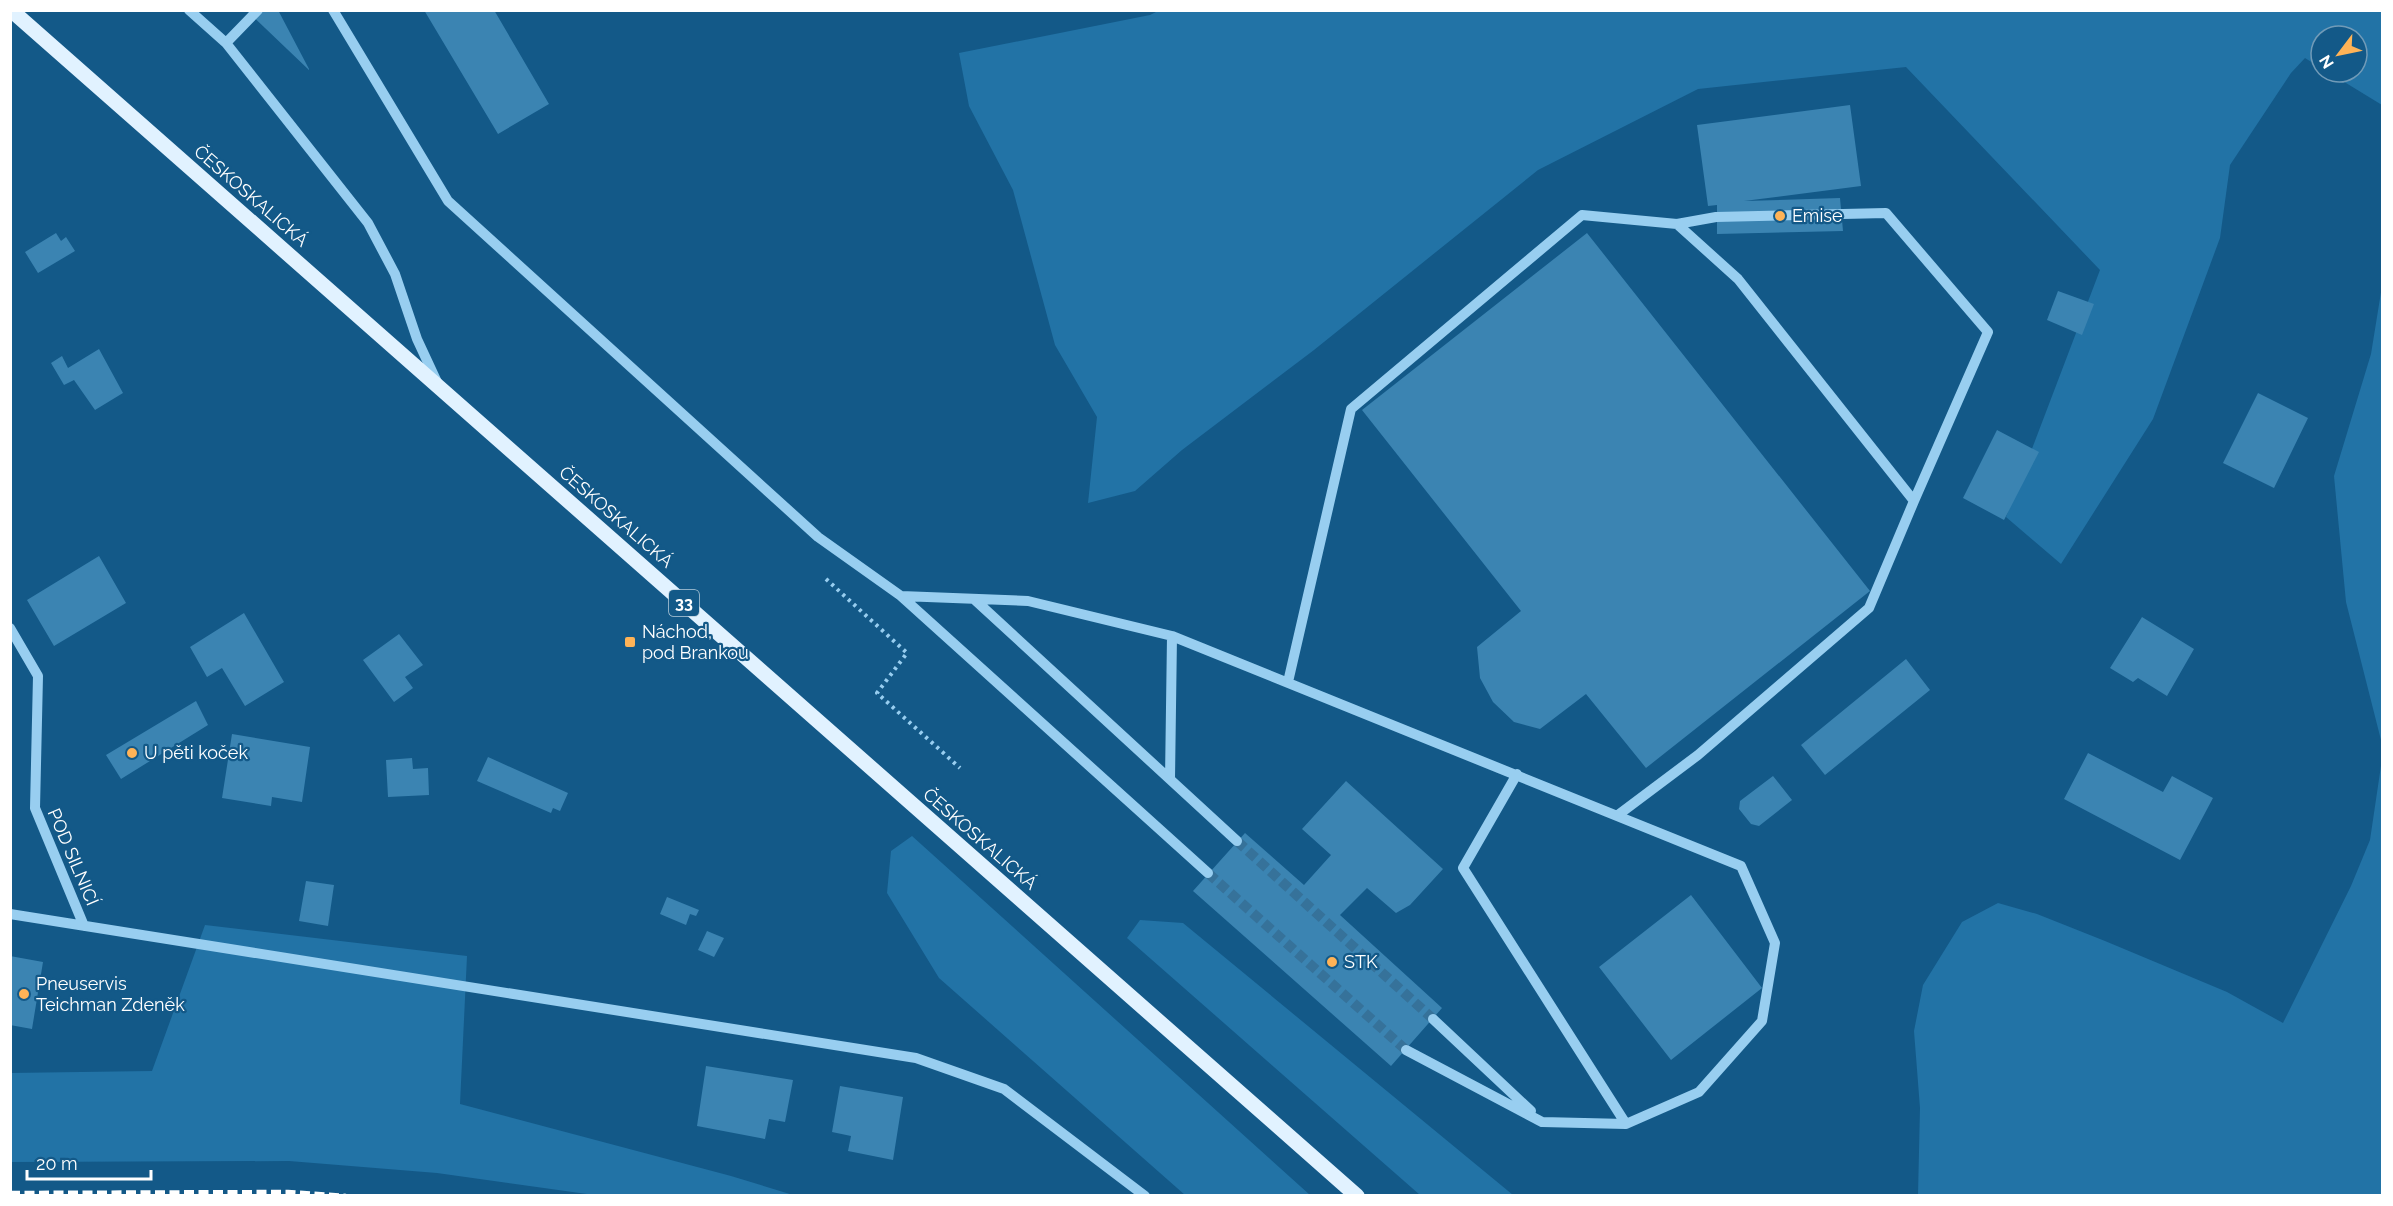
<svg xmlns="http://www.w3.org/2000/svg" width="2393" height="1206" font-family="Raleway,sans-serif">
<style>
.green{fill:#2273a6}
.building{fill:#3b84b2}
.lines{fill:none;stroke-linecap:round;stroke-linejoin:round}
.minor-tunnel{stroke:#36729a;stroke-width:10;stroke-dasharray:10 5;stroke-linecap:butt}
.path{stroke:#98cef0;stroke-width:4;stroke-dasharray:3 4.5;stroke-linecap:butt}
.minor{stroke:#98cef0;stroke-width:10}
.major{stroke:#e1f2ff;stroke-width:15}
.rail{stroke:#fff;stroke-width:4.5;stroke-dasharray:10 4.5;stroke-linecap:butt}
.poi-dot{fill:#ffb357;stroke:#135988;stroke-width:2}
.labels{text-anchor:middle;stroke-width:4.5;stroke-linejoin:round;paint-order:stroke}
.shield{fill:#135988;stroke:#b8cddb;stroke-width:1.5}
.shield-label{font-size:16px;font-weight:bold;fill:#fff}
.street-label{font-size:18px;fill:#fff;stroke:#135988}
.poi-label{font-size:18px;fill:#fff;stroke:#135988;text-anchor:start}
</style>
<rect width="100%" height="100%" fill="#135988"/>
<path class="green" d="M1160 10H2382V105L2328 72H2357V36H2321V68L2305 58 2291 73 2230 165 2220 238 2153 419 2061 564 2006 517 2100 270 1906 67 1698 89 1538 170 1314 350 1182 450 1135 491 1088 503 1097 417 1055 345 1013 190 969 106 959 53 1150 15Z
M2382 286V744L2346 602 2334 476 2371 354Z
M2382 759V1195H1918L1920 1108 1914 1031 1923 985 1962 922 1998 903 2037 914 2105 941 2227 992 2283 1023 2351 886 2370 840Z
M912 836 1310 1195H1185L939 978 887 893 891 851Z
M1140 920 1183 923 1513 1195H1420L1127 938Z
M205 925 467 956 460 1104 731 1176 793 1195H594L437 1173 289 1161 11 1162 10 1073 152 1071Z"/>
<path class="building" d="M246 10H278L309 69V70Z
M424 10H494L549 104 498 134Z
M1850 105 1861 186 1744 201 1840 198 1843 231 1717 234V205L1708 206 1697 125Z
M56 233 61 241 66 237 75 251 38 273 25 252Z
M1587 233 1870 591 1646 768 1586 694 1540 729 1514 722 1493 702 1480 678 1477 647 1521 611 1362 410Z
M2058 291 2094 304 2082 335 2047 320Z
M99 349 123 393 95 410 74 380 64 385 51 363 62 356 68 368Z
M2258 393 2308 418 2274 488 2223 463Z
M1997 430 2039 452 2004 520 1963 498Z
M99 556 126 603 54 646 27 600Z
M244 613 284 682 245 706 222 668 207 677 190 647Z
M2142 617 2194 649 2167 696 2138 678 2133 682 2110 668Z
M399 634 423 665 405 677 413 688 394 702 363 660Z
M1906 659 1930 690 1825 775 1801 745Z
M196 701 208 725 121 779 106 755Z
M232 734 310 747 302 802 272 797 271 806 222 798Z
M2088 753 2163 792 2172 776 2213 798 2180 860 2064 799Z
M488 757 568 793 560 811 553 808 551 813 477 781Z
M412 758 413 769 428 768 429 795 388 797 386 760Z
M1773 776 1792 800 1759 826 1751 824 1739 809 1740 801Z
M1346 781 1443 869 1410 905 1396 913 1367 888 1340 915 1442 1008 1391 1066 1193 891 1245 833 1304 885 1331 855 1302 829Z
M306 881 334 885 328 926 299 921Z
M1691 895 1762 988 1671 1060 1599 967Z
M667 897 699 910 696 916 690 914 686 925 660 914Z
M707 931 724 938 714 957 698 950Z
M10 956 43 962 32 1029 10 1025Z
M706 1066 793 1080 785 1122 769 1119 765 1139 697 1126Z
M840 1086 903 1097 893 1160 848 1151 851 1136 832 1132Z"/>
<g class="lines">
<path class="minor-tunnel" d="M1237 841 1433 1019
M1208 873 1406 1050"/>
<path class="path" d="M826 579 907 653 877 693 960 768"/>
<path class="minor" d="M189 10 226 43 368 223 395 274 417 339 437 382
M333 10 448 201 818 537 901 596 1208 873
M226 43 258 10
M1677 224 1716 217 1886 213 1988 332 1914 501
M901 596 1028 601 1172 636 1741 866 1775 943 1762 1021 1699 1092 1626 1124 1542 1122 1406 1050
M975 600 1237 841
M10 628 38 676 35 808 84 926
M1288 682 1351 409 1582 215 1677 224 1738 279 1914 501 1869 608 1698 755 1618 815
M1517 774 1463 868 1626 1124
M1170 779 1172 636
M10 914 916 1058 1004 1089 1145 1196
M1433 1019 1531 1111"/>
<path class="major" d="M11 10 1357 1196"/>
<path class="rail" d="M10 1193 288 1192 346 1196"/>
</g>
<g class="poi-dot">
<circle cx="1780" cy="216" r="6"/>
<rect x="624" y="636" width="12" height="12" rx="3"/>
<circle cx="132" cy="753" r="6"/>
<circle cx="1332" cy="962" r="6"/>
<circle cx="24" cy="994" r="6"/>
</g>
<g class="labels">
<rect class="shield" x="669" y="590" width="30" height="26" rx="4.5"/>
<g class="shield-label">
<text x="684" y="609">33</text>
</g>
<g class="street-label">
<text transform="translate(251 196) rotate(41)" y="6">ČESKOSKALICKÁ</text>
<text transform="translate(616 517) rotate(41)" y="6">ČESKOSKALICKÁ</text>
<text transform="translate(980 839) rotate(41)" y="6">ČESKOSKALICKÁ</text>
<text transform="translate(73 857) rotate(67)" y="6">POD SILNICÍ</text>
</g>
<g class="poi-label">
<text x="1792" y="222">Emise</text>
<text x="642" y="638">Náchod,<tspan x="642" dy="21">pod Brankou</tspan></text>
<text x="144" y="759">U pěti koček</text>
<text x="1344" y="968">STK</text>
<text x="36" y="990">Pneuservis<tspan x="36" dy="21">Teichman Zdeněk</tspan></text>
</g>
</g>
<rect width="2393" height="1206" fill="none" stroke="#ffffff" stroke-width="24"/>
<g transform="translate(2339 54) rotate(238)"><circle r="28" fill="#135988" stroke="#719bb8" stroke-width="1.5"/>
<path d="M0-4.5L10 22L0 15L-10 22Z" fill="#ffb357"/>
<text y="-9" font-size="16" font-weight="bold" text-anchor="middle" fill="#ffffff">N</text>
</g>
<path d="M27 1170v9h124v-9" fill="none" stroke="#ffffff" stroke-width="3"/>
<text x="36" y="1170" font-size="18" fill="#ffffff" stroke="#135988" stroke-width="4.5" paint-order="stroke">20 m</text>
</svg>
